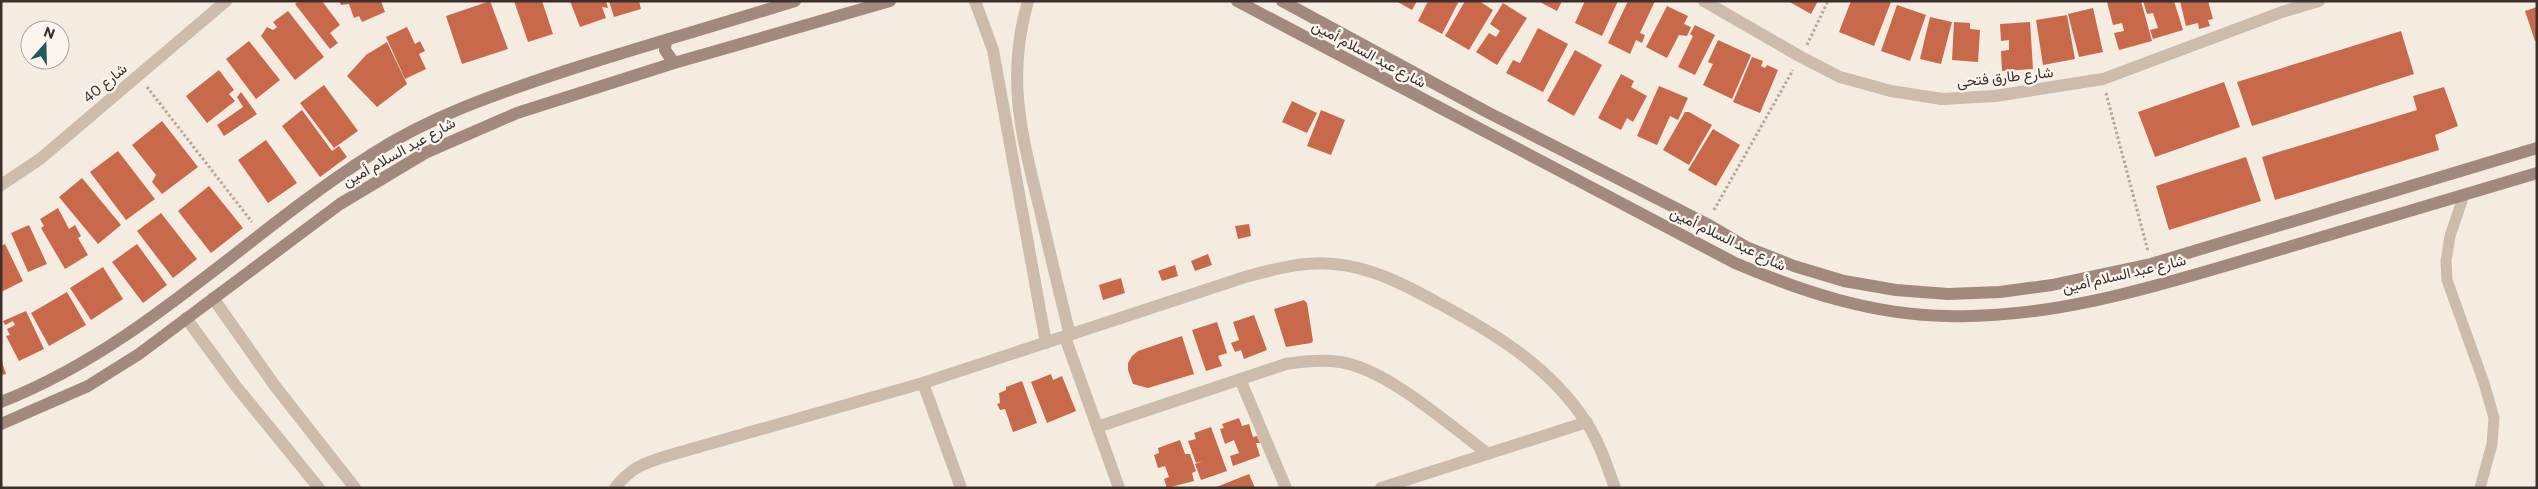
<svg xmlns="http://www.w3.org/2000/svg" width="2538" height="489" font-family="Commissioner,Vazirmatn,sans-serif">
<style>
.building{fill:#c8694b}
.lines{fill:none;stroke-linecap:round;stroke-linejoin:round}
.path{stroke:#b9a596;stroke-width:3;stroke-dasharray:2.5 2.5;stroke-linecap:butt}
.lane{stroke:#cdbbac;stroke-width:11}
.street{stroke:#cdbbac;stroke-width:12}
.secondary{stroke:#a18a7d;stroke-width:12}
.labels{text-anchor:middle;stroke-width:4.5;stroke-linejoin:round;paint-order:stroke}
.street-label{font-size:15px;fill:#3b302b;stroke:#fbf5ee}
</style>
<rect width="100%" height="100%" fill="#f4ebe1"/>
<path class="building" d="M299 1H322L340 25 330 33 338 43 330 49 295 4Z
M339 1H381L385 12 362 22 359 16 354 18 349 4 341 5Z
M490 1 508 49 462 64 446 16Z
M514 1H542L553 34 528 42Z
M570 1H606L608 8 602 7 606 18 580 27Z
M609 1H639L641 9 614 17Z
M1396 1H1417L1412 10Z
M1428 1H1459L1442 34 1418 21Z
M1465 1H1479L1493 10 1469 50 1445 36Z
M1538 1H1562L1557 11Z
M1585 1H1618L1602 36 1575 23Z
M1628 1H1655L1640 33 1645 35 1642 43 1636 40 1630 54 1608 43Z
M1788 1H1818L1811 14Z
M1851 1 1891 2 1874 46 1839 32Z
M2141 1 2152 41 2119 50 2114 33 2124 31 2122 23 2113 25 2107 2Z
M2143 1H2174L2183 30 2153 39 2150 30 2158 28 2153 13 2147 14Z
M2180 1H2208L2213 19 2208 20 2210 26 2199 29 2198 23 2186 26Z
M1503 3 1527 18 1497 65 1476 52 1489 33 1496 37 1500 31 1490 24Z
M1897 5 1926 15 1910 61 1881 51Z
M1667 6 1688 16 1684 24 1691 27 1687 36 1679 35 1667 58 1646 47Z
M2537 7V40L2535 41 2525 11Z
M2093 8 2103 52 2079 57 2068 14Z
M288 11 324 57 295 80 261 36 267 27 273 30 277 27 273 22Z
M2067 15 2075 59 2043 65 2036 20Z
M1930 17 1952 22 1941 64 1920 59Z
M1954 22 1970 23V29L1980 30 1978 62 1952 60Z
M2030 22 2033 69 2002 71 2001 51 2009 50V40L2001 41 2000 24Z
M1695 25 1715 35 1695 75 1678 67 1693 36 1690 34Z
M407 27 415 44 420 41 425 51 419 54 426 69 405 79 386 37Z
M1538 28 1568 44 1543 92 1506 73 1513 60 1520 63Z
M2401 31 2414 74 2252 126 2237 82Z
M1718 40 1751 55 1732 99 1703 85 1713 64 1708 62Z
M249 41 280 80 256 99 226 59Z
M387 42 407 84 377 107 347 76 366 55Z
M1575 50 1602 65 1574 116 1547 101Z
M1752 57 1763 61 1761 66 1765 68 1767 65 1778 70 1760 113 1733 102Z
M219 70 234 90 229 94 235 101 207 123 186 96Z
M1621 74 1634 81 1631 87 1647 96 1633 122 1627 118 1621 130 1598 118Z
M2224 82 2240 127 2155 157 2138 112Z
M324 85 358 131 334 148 300 103Z
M1659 86 1688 98 1678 120 1670 116 1657 145 1637 136Z
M2444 87 2458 126 2435 135 2439 150 2275 200 2262 157 2417 110 2413 96Z
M241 92 257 114 224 136 217 125 243 107 237 97Z
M1292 101 1317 113 1307 133 1282 122Z
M302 110 332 151 339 146 347 157 320 177 282 126Z
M1321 110 1345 120 1331 155 1307 146Z
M1685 112H1689L1712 125 1689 165 1663 150Z
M162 121 198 167 162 194 152 182 156 175 132 145Z
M1713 129 1740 145 1716 186 1688 170Z
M266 140 297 183 268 203 238 160Z
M118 151 155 199 126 220 90 172Z
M2246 157 2261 201 2169 230 2156 186Z
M82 178 121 225 98 244 59 197Z
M209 186 243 228 211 253 178 211Z
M58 208 69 229 75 225 81 236 78 238 88 255 65 269 41 228 44 226 40 219Z
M161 213 197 259 173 278 137 231Z
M1249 224 1251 236 1238 239 1235 226Z
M29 225 47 264 28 272 11 233Z
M5 244 23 281 1 292V246Z
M137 244 167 285 143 303 112 262Z
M1208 254 1212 265 1195 271 1191 261Z
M1175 265 1178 276 1162 281 1158 271Z
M103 267 123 299 91 320 70 288Z
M1121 278 1125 293 1103 300 1099 285Z
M67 292 86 325 49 346 31 313Z
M1304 300 1307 303 1313 341 1311 343 1286 347 1274 309Z
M26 311 44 349 19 361 6 336 10 335 7 329 15 325 13 321 5 325 3 321Z
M1254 315 1267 350 1244 359 1241 350 1235 352 1231 343 1239 340 1233 322Z
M1217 322 1227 353 1218 356 1222 366 1206 371 1192 330Z
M1182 336 1194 374 1148 388 1133 384 1128 370V363L1132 356 1138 351Z
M1 359 6 374 1 375Z
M1051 374 1053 380 1062 376 1076 411 1047 423 1031 382Z
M1022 381 1037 423 1013 432 1005 409 1000 410 997 404 1000 403 999 393 1006 390V387Z
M1239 418 1242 426 1249 424 1253 437 1257 436 1260 443H1256L1260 456 1233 466 1230 456 1239 453 1234 440 1225 444 1220 429 1224 428 1222 424Z
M1211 427 1227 471 1201 480 1195 464 1203 461 1196 463 1188 441 1196 439 1194 433Z
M1180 440 1185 454H1190L1196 471 1192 473 1194 481 1167 488 1164 479 1169 477 1165 466 1158 468 1154 455 1159 453 1158 448Z
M1249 474 1255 488H1214Z"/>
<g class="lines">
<path class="path" d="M1807 45 1828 1
M147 87 252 222
M2106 93 2148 251
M1714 210 1793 70"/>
<path class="lane" d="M2464 195 2450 236 2446 261 2447 280 2484 383 2494 418 2492 444 2480 488"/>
<path class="street" d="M975 1 993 50 1046 343
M1028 1C1006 77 1021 132 1039 206 1049 249 1059 292 1070 335
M1704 1 1801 57 1840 77 1891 91 1942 99 1995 96 2103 79 2282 12 2319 1
M1 185 40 159 226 1
M213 298 275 386 355 488
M186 318 235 385 319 488
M1065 337 1119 488
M1240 379 1286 488
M923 383 961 488
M1097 427 1286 364C1304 361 1321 359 1340 362 1387 369 1448 424 1487 453
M615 488C630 468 644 463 667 456L923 383 1245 277C1274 269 1304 261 1334 264 1372 267 1407 286 1440 304 1496 334 1550 367 1586 422 1599 441 1607 466 1615 488
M1381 488 1587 422"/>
<path class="secondary" d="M1237 1 1735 263C1803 292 1873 315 1948 316 2056 319 2163 284 2265 254 2356 227 2447 200 2537 173
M1282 1 1487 112 1707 224 1746 247 1794 266 1844 281 1896 290 1948 294 2000 292 2052 285 2151 264 2537 148
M666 40 665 50 674 63
M1 402C142 347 246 234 372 154 431 116 496 94 562 72 639 47 718 25 795 1
M1 424 88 386 139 354 340 204 425 153 517 113 674 63 890 1"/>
</g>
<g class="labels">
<g class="street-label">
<text transform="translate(1369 54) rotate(28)" y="5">شارع عبد السلام أمين</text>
<text transform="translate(2005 77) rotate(-6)" y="5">شارع طارق فتحى</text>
<text transform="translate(105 83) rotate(-40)" y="5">شارع 40</text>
<text transform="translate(399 152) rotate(-29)" y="5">شارع عبد السلام أمين</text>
<text transform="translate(1728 239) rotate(26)" y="5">شارع عبد السلام أمين</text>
<text transform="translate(2124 274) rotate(-13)" y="5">شارع عبد السلام أمين</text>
</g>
</g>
<rect width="2538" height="489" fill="none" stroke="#3b302b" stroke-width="5"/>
<g transform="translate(45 45) rotate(20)"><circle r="24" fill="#fbf5ee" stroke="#aea6a0"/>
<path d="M0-4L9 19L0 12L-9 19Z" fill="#1f5a5e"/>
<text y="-8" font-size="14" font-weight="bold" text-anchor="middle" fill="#3b302b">N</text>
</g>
</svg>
